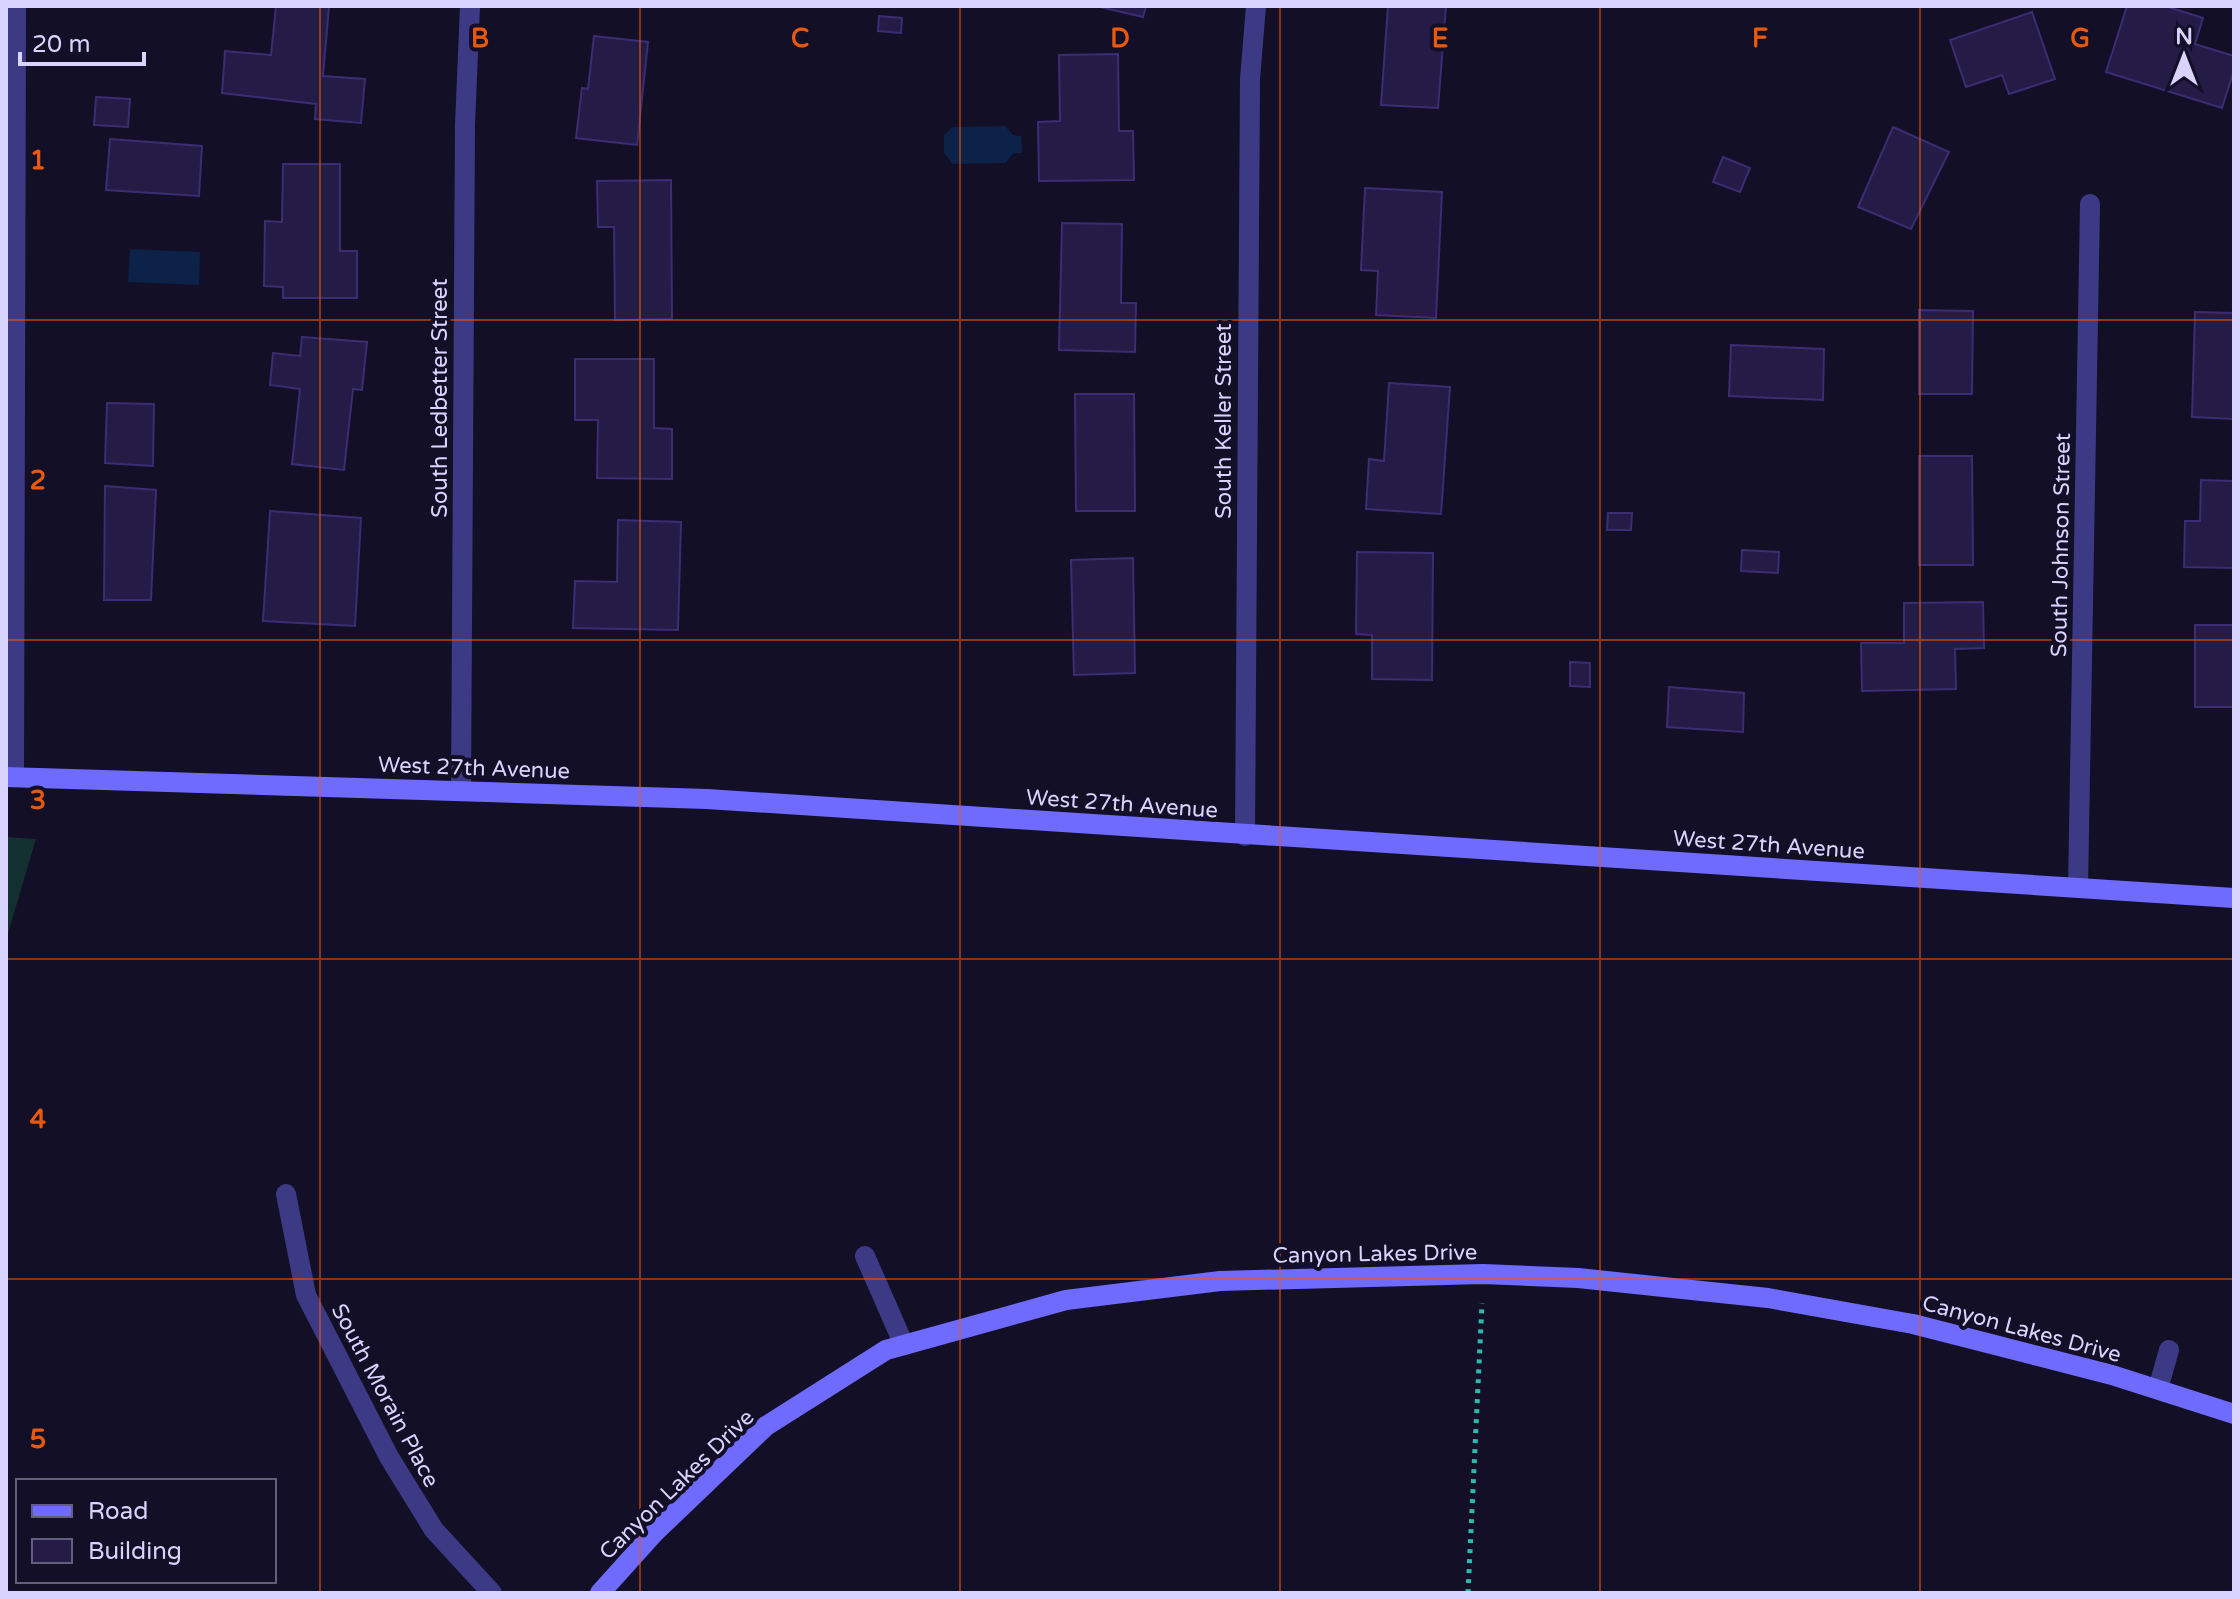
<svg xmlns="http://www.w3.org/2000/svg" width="2240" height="1599" font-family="'Varela Round',sans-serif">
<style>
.green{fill:#12302f}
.water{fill:#0c2248}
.building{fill:#241b47;stroke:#3b2d73;stroke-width:2}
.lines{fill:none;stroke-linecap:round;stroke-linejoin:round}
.path{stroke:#2fb8b0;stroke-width:5;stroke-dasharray:4 6;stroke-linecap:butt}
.lane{stroke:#3d3a85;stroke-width:18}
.street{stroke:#3d3a85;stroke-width:20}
.secondary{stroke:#6f6bff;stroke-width:20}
.grid{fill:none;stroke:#e8590c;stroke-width:2;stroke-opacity:0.55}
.labels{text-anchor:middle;stroke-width:8;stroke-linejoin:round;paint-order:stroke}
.street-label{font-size:22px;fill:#d9d4ff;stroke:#130f26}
.grid-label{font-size:26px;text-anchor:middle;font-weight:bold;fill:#e8590c;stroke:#130f26;stroke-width:8;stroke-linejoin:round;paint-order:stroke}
</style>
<rect width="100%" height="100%" fill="#130f26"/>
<path class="green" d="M6 837 36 839 6 940Z"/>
<path class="water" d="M1005 126 1013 135 1021 136 1022 153H1014L1005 163 953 164 944 153V135L953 127Z
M130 249 200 252 199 285 128 282Z"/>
<path class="building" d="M276 6H329L323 76 365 79 361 123 315 119 316 104 222 93 225 51 271 55Z
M1096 6H1146L1143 17Z
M1388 6H1446L1438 108 1381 105Z
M2127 6H2165L2203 18 2195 44 2234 56V70L2222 108 2106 72Z
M2032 12 2055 79 2009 94 2002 75 1966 87 1950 40Z
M879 16 902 18 901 33 878 31Z
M594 36 648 42 637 145 576 138 582 88 588 89Z
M1118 54 1119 131H1133L1134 180 1039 181 1038 122 1060 121 1059 55Z
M96 97 130 99 128 127 94 125Z
M1893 127 1949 152 1911 229 1858 207Z
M110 139 202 146 199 196 106 190Z
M1723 157 1750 168 1740 192 1713 182Z
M283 164H340V251H357V298H283V287L264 286 265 221 282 222Z
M671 180 672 319 615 320 614 227H598L597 181Z
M1365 188 1442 192 1436 318 1376 315 1378 271 1361 270Z
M1062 223 1122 224 1121 303H1136L1135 352 1059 350Z
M1919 310 1973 311 1972 394H1919Z
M2195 312 2234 313V419L2192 417Z
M302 337 367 342 362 390 353 389 344 470 292 464 300 389 270 385 273 353 300 356Z
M1731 345 1824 349 1823 400 1729 396Z
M575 359H654V428L672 429V479L597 478 598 420H575Z
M1389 383 1450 387 1441 514 1366 509 1369 459 1384 461Z
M1075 394H1134L1135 511H1076Z
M107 403 154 404 153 466 105 463Z
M1919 456H1972L1973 565H1919Z
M2201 480 2234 481V568L2184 567 2185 521H2200Z
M105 486 156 490 151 600H104Z
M270 511 361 518 355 626 263 621Z
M1608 513H1632L1631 530H1607Z
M618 520 681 522 678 630 573 628 575 581 617 582Z
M1742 550 1779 552 1778 573 1741 571Z
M1357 552 1433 553 1432 680 1372 679V635L1356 634Z
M1133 558 1135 673 1074 675 1071 560Z
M1983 602 1984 648 1955 649 1956 689 1862 691 1861 643H1904V603Z
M2195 625H2234V707H2195Z
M1570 662 1590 663V687L1570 686Z
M1669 687 1744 693 1743 732 1667 727Z"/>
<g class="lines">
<path class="path" d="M1468 1593 1482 1303"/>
<path class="lane" d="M15 777 17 6"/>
<path class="street" d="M461 790 465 125 470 6
M1245 836 1250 79 1256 6
M2078 888 2090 204
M286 1194 306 1295 389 1457 434 1530 492 1593
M865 1256 904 1345
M2158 1389 2169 1350"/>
<path class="secondary" d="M6 777 707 799 2234 898
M600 1593 654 1533 766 1426 886 1350 1066 1300 1220 1281 1483 1274 1578 1278 1768 1298 1913 1324 2112 1375 2234 1414"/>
</g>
<path class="grid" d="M320 6V1593M640 6V1593M960 6V1593M1280 6V1593M1600 6V1593M1920 6V1593M6 320H2234M6 640H2234M6 959H2234M6 1279H2234"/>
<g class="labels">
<g class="street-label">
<text transform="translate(439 398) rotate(-90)" y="8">South Ledbetter Street</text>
<text transform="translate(1223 421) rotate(-90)" y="8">South Keller Street</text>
<text transform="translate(2060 545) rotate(-89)" y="8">South Johnson Street</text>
<text transform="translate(474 767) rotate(2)" y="8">West 27th Avenue</text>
<text transform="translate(1122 803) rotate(4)" y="8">West 27th Avenue</text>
<text transform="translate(1769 844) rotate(4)" y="8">West 27th Avenue</text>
<text transform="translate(1375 1253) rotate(-1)" y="8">Canyon Lakes Drive</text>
<text transform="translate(2022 1328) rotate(15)" y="8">Canyon Lakes Drive</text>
<text transform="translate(386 1395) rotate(62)" y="8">South Morain Place</text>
<text transform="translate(676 1484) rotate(-44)" y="8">Canyon Lakes Drive</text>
</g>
</g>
<g class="grid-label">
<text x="480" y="47">B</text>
<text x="800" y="47">C</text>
<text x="1120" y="47">D</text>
<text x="1440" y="47">E</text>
<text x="1760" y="47">F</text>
<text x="2080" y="47">G</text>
<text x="38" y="169">1</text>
<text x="38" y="489">2</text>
<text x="38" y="809">3</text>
<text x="38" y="1128">4</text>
<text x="38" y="1448">5</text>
</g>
<rect width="2240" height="1599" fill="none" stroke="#d9d4ff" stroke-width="16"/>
<rect x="16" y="1479" width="260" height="104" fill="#130f26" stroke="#625e7d" stroke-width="2"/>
<rect x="32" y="1505" width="40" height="12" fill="#6f6bff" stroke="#625e7d" stroke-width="2"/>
<text x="88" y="1519" font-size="24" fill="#d9d4ff">Road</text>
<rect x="32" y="1539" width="40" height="24" fill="#241b47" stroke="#625e7d" stroke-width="2"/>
<text x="88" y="1559" font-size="24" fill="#d9d4ff">Building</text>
<g transform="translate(2184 56)" stroke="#130f26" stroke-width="6" paint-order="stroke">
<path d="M0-6L14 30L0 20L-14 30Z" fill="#d9d4ff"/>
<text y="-12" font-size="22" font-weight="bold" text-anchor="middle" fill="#d9d4ff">N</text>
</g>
<path d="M20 52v12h124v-12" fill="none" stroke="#d9d4ff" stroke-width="4"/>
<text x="32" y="52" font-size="24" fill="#d9d4ff" stroke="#130f26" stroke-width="6" paint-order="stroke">20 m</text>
</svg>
